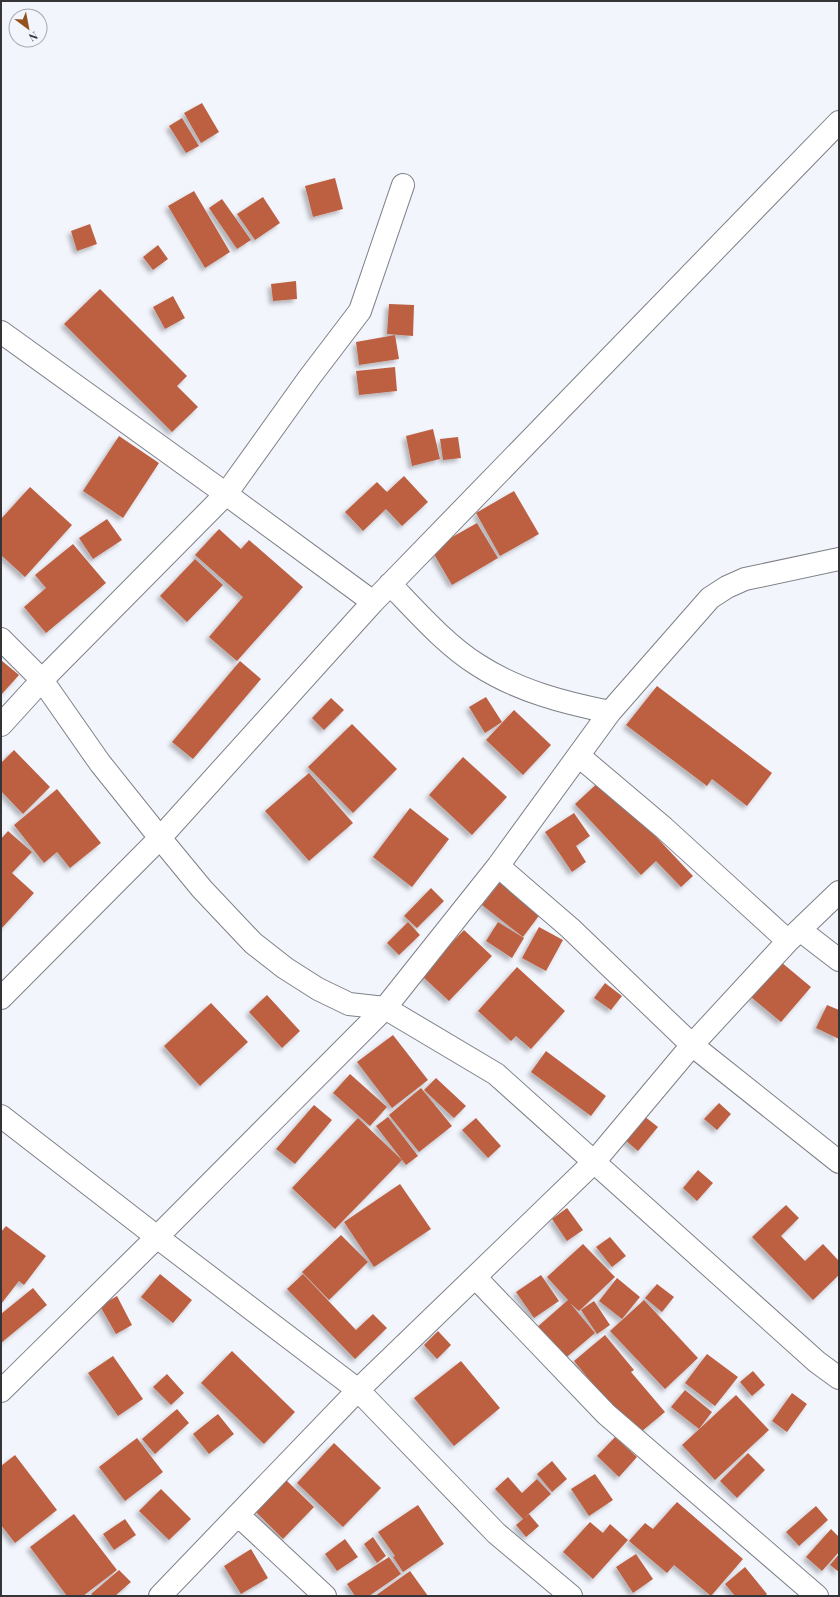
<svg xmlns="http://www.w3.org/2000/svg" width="840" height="1597" font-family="'Playfair Display',serif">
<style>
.building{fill:#bd6042;filter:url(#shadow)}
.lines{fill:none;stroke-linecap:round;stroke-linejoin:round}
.minor-casing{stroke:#7f8188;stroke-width:24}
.minor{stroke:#fff;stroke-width:22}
</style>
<defs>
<filter id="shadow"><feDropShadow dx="-3.5" dy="3.5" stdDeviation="2" flood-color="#0004"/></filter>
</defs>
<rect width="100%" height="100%" fill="#f3f5fd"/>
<path class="building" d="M202 103 219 132 201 143 184 113Z
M182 118 199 146 186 153 169 126Z
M335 178 343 209 313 217 305 186Z
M194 191 230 252 205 268 168 206Z
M263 197 280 223 255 240 237 214Z
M222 199 251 240 237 249 209 208Z
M90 224 97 244 77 251 71 231Z
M158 245 168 259 153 270 143 257Z
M296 281 297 299 273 301 271 284Z
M100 289 187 376 177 386 198 407 172 432 64 324Z
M173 296 185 318 165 329 153 307Z
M389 304 414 305 413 336 387 334Z
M395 335 399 359 359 365 356 342Z
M395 367 397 391 359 395 356 371Z
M433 429 440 459 412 466 406 436Z
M119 436 159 463 123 518 83 491Z
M458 437 461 458 443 460 440 439Z
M404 476 428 502 402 526 386 509 363 531 345 512 377 482 387 492Z
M30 487 72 525 25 577 1 555V519Z
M514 491 539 534 500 556 476 513Z
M107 519 122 540 93 559 79 538Z
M477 523 498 558 452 585 431 549Z
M219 529 241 549 249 540 303 587 237 661 209 637 243 597 195 555Z
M73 544 106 583 46 633 24 607 46 588 35 575Z
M195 559 223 585 187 622 160 596Z
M1 660 19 675 1 695Z
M240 661 261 679 193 759 172 742Z
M657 686 772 773 747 806 712 779 707 786 626 725Z
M486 697 502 722 485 733 469 707Z
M331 698 344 710 324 730 312 718Z
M514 710 551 745 523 775 486 740Z
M352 724 397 769 353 813 308 767Z
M14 750 50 787 23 814 1 791V763Z
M463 757 507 797 472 835 429 795Z
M309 773 353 823 309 861 265 811Z
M602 779 693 876 681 887 656 861 641 875 575 804Z
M57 789 101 843 70 868 57 852 44 863 14 825Z
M410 808 449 839 412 887 373 857Z
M574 813 590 836 576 846 586 862 572 872 545 832Z
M8 831 32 852 12 873 34 893 1 929V839Z
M501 881 541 913 523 937 482 905Z
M431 888 444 901 417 928 404 916Z
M408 922 420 935 399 955 387 943Z
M498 922 524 938 512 958 486 941Z
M539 927 563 940 546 971 522 958Z
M464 930 492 956 449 1001 421 975Z
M781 962 811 987 781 1022 751 997Z
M517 967 565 1011 531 1049 516 1036 511 1041 478 1011Z
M605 983 622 996 611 1010 594 998Z
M267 995 300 1031 282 1048 249 1012Z
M211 1003 248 1042 200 1086 164 1046Z
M827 1005 839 1010V1039L816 1028Z
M393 1035 428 1080 392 1108 357 1062Z
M546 1051 606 1096 591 1116 531 1072Z
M350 1074 387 1107 370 1126 333 1093Z
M436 1078 466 1106 454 1118 424 1090Z
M421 1088 452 1126 419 1152 389 1115Z
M719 1103 731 1114 717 1130 704 1119Z
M314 1105 332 1120 295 1164 276 1149Z
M644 1116 658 1127 638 1151 624 1139Z
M388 1117 418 1156 406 1165 376 1126Z
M358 1118 402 1160 335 1229 292 1188Z
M476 1118 501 1146 488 1158 462 1130Z
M698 1170 713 1183 697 1201 683 1188Z
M400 1184 431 1229 374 1267 344 1222Z
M786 1205 799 1218 781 1236 805 1261 823 1244 839 1261V1275L813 1300 752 1237Z
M567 1208 583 1230 567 1241 552 1219Z
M6 1226 46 1256 24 1285 19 1281 1 1304V1232Z
M341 1235 368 1262 329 1300 302 1272Z
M610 1237 626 1256 612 1267 596 1247Z
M583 1244 615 1277 579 1311 570 1303 595 1333 562 1361 535 1329 568 1300 547 1277Z
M160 1274 192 1300 173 1323 141 1297Z
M303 1274 356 1330 373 1314 387 1328 355 1359 287 1289Z
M541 1275 559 1301 534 1318 516 1292Z
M617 1278 640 1297 622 1319 599 1301Z
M657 1284 674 1297 662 1312 645 1298Z
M33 1288 47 1305 1 1343V1314Z
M117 1296 132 1325 116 1334 100 1306Z
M644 1300 698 1358 665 1389 610 1331Z
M594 1301 610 1325 597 1334 581 1310Z
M438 1331 451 1345 437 1359 424 1345Z
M605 1335 634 1370 631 1372 665 1412 636 1436 574 1361Z
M232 1351 295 1412 264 1444 201 1383Z
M707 1354 738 1377 715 1406 685 1383Z
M113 1356 143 1399 118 1416 88 1373Z
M461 1361 500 1408 454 1446 414 1398Z
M753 1371 765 1385 752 1396 740 1382Z
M167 1374 184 1393 171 1405 153 1387Z
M685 1390 712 1412 699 1429 671 1407Z
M792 1393 807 1404 787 1432 772 1421Z
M736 1395 769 1430 715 1480 682 1445Z
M177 1409 189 1423 155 1454 142 1439Z
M218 1414 234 1434 209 1454 193 1434Z
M615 1437 637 1457 619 1477 597 1456Z
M137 1438 163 1472 125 1501 99 1467Z
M334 1443 381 1488 343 1527 297 1483Z
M748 1453 765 1470 737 1498 720 1481Z
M15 1455 57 1510 15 1543 1 1525V1466Z
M552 1461 567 1479 552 1492 537 1474Z
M595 1474 613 1500 589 1516 571 1489Z
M508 1477 522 1493 537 1479 551 1494 523 1519 495 1489Z
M286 1480 314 1507 283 1539 256 1512Z
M161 1489 191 1519 169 1540 139 1511Z
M677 1502 743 1559 711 1596 674 1565 667 1573 629 1541 645 1523 653 1529Z
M418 1505 444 1544 403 1572 393 1557 395 1556 378 1532Z
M816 1506 828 1520 799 1546 786 1532Z
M74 1514 117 1570 83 1596H67L30 1547Z
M529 1514 539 1526 526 1537 516 1525Z
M125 1519 136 1535 114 1550 103 1534Z
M590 1522 603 1533 610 1524 628 1540 593 1579 563 1552Z
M831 1529 839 1537V1552L822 1571 806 1557Z
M373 1537 386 1556 377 1563 364 1544Z
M345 1539 358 1557 337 1571 325 1554Z
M251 1549 268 1578 241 1594 224 1566Z
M636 1554 653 1579 633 1593 616 1567Z
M839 1554V1572L830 1565Z
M389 1557 401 1574 369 1596H355L347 1584Z
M745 1567 767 1594 765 1596H735L725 1584Z
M119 1570 131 1582 115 1596H94L91 1594Z
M410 1571 428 1596H375Z"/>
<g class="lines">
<g class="minor-casing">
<path id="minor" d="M1 332 226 494 373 602
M390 584C417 612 446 645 478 665 518 691 565 703 610 712
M1 639 42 680 100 763 160 838 202 889 253 943 285 968 318 989 349 1004 385 1008 496 1074 817 1362 839 1378
M1 725 42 680 226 494 309 378 360 311 403 185
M579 756 664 828 788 941
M498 866 570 928 692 1045 839 1162
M800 930 839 960
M1 998 160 838 373 602 839 122
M1 1116 157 1237 358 1390 496 1533 571 1596
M475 1277 606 1414 817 1596
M1 1391 157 1237 385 1008 498 866 610 712 710 598 727 587 745 579 839 559
M238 1515 325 1596
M160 1596 358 1390 594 1162 692 1045 788 941 839 892"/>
</g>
<use href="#minor" class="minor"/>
</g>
<rect width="840" height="1597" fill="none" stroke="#353538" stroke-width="4"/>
<g transform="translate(28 28) rotate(148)"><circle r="19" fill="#f3f5fd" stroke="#a7a8ae"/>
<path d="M0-3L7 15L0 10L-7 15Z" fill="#94531e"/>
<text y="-6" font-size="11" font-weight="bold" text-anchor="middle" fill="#353538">N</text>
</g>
</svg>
